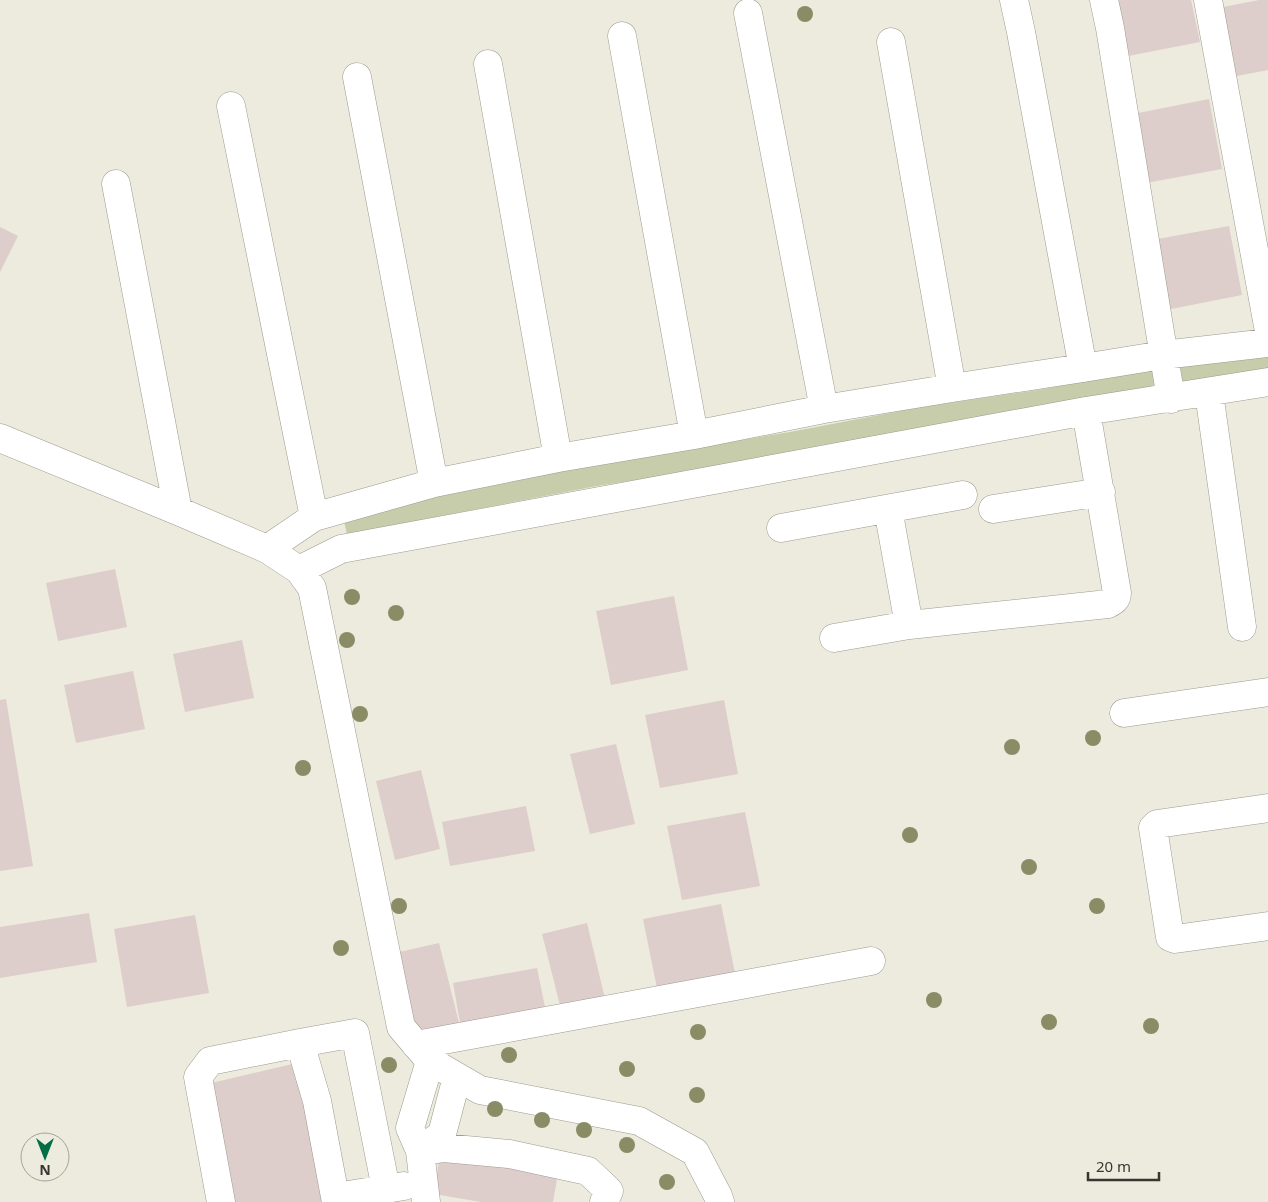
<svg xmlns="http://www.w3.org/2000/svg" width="1268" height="1202" font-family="'Noto Sans',sans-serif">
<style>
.green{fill:#c7cdab}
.building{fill:#ddcdcb}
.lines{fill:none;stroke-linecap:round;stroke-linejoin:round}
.minor-casing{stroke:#9d9a8e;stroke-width:29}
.minor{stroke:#fff;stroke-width:28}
.tree{fill:#8a8c66}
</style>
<rect width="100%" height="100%" fill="#edebde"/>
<path class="green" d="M1268 353V371L748 463 597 486 347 534 344 521 448 494 590 465 790 432 916 408 1044 389 1152 367Z"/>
<path class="building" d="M1112 0H1191L1200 42 1123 57Z
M1259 0H1268V70L1226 78 1213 9Z
M1209 99 1222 169 1146 183 1133 114Z
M1229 226 1242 295 1166 310 1152 240Z
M0 227 18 236 0 272Z
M115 569 127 627 58 641 46 583Z
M674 596 688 670 611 685 596 611Z
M242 640 254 698 185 712 173 654Z
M133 671 145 729 76 743 64 685Z
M6 699 33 866 0 871V700Z
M724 700 738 774 660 788 645 715Z
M616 744 635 824 590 834 570 754Z
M421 770 440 849 395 860 376 781Z
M526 806 535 851 450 866 442 822Z
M745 812 760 886 682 900 667 826Z
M721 904 736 978 658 993 643 919Z
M89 913 97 962 0 978V927Z
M195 915 209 993 127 1007 114 929Z
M587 923 606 1003 562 1013 542 934Z
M439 943 459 1023 414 1033 395 953Z
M537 968 546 1012 461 1028 453 983Z
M297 1063 331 1202H231L203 1085Z
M440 1154 558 1174 553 1202H481L434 1194Z"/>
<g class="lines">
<g class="minor-casing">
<path id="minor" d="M1014 0 1021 32 1083 368
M1104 0 1110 28 1171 399
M1208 0 1268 326
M748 13 824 409
M622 36 694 435
M891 42 952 388
M488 64 558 458
M357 77 434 483
M231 106 314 517
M116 184 178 511
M1209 393 1242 627
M0 438 178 511 267 549 299 570 312 588 401 1027 430 1061 480 1090 639 1121 695 1152 718 1196 720 1202
M888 509 909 625
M993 509 1101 492
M781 528 963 495
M267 549 314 517 434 483 558 458 694 435 824 409 952 388 1083 368 1163 355 1268 343
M299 570 341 549 1086 411 1268 382
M834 638 909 625 1108 604C1114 601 1117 599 1117 593L1086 411
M1124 713 1268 692
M1268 808 1157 824 1153 828 1170 937 1175 939 1268 926
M300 1043 355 1033 386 1189
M416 1045 871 961
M420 1151 444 1148 509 1154 588 1171 609 1191 604 1202
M420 1151 442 1134 457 1077
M336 1197 404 1186
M221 1202 198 1077 210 1061 300 1043 317 1101 336 1202
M426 1202 420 1151 410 1128 430 1061"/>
</g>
<use href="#minor" class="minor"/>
</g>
<g class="tree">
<circle cx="805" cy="14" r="8"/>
<circle cx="352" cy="597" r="8"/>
<circle cx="396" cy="613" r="8"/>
<circle cx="347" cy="640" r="8"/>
<circle cx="360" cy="714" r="8"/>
<circle cx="1093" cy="738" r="8"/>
<circle cx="1012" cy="747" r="8"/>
<circle cx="303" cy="768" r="8"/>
<circle cx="910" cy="835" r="8"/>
<circle cx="1029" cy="867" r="8"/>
<circle cx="399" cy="906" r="8"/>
<circle cx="1097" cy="906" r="8"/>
<circle cx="341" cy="948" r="8"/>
<circle cx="934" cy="1000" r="8"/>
<circle cx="1049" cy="1022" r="8"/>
<circle cx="1151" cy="1026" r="8"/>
<circle cx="698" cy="1032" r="8"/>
<circle cx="509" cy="1055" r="8"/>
<circle cx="389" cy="1065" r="8"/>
<circle cx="627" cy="1069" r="8"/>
<circle cx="697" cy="1095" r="8"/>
<circle cx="495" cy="1109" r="8"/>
<circle cx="542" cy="1120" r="8"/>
<circle cx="584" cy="1130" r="8"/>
<circle cx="627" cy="1145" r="8"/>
<circle cx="667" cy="1182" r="8"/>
</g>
<g transform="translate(45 1157) rotate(180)"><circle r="24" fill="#edebde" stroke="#a4a399"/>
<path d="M0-4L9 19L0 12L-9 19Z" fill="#016e46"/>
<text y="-8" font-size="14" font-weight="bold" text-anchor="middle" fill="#373631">N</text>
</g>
<path d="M1088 1172v8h71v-8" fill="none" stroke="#373631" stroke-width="2.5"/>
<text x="1096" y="1172" font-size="15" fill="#373631" stroke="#edebde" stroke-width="4" paint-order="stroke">20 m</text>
</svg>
